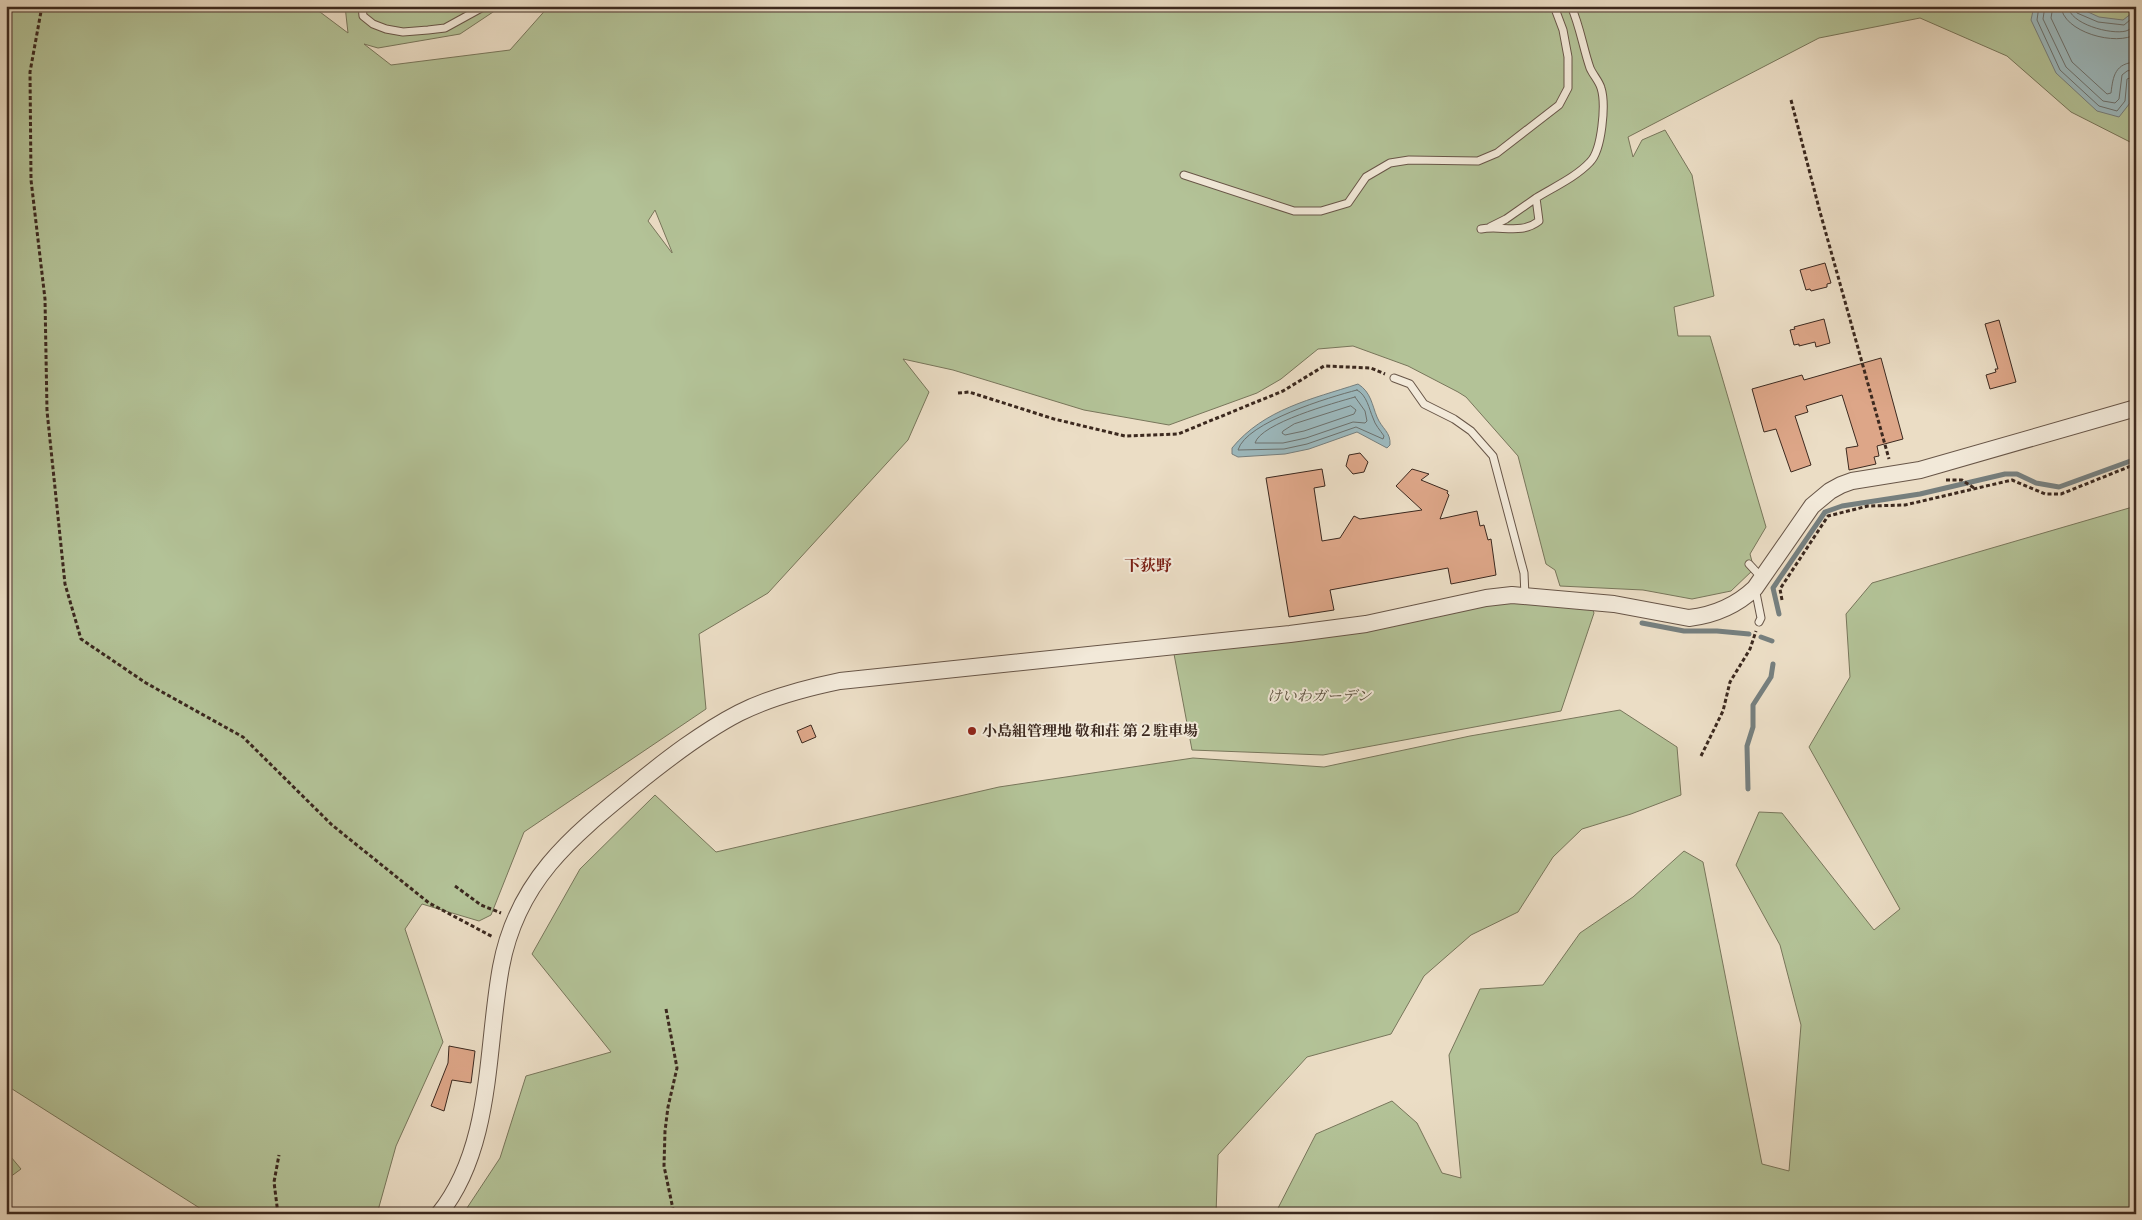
<svg xmlns="http://www.w3.org/2000/svg" width="2142" height="1220" font-family="Vollkorn,'Noto Serif JP',serif">
<style>
.green{fill:#b3c297;stroke:#78765b;fill-rule:evenodd}
.water{fill:#9cb9be;stroke:#767f7e}
.lines{fill:none;stroke-linecap:round;stroke-linejoin:round}
.shore{stroke:#6c716e;stroke-width:1}
.stream{stroke:#767f7e;stroke-width:5}
.building{fill:#dda688;stroke:#3c291f}
.service-casing{stroke:#685648;stroke-width:9}
.tertiary-casing{stroke:#685648;stroke-width:18}
.path{stroke:#3c291f;stroke-width:3;stroke-dasharray:4 2.5;stroke-linecap:butt}
.service{stroke:#f2e9d9;stroke-width:7}
.tertiary{stroke:#f2e9d9;stroke-width:16}
.poi-dot{fill:#8f2418;stroke:#f2e9d9;stroke-width:2}
.labels{text-anchor:middle;stroke-width:4;stroke-linejoin:round;paint-order:stroke}
.park-label{font-size:15px;font-style:italic;fill:#5a4f3d;stroke:#f2e9d9}
.poi-label{font-size:15px;font-weight:bold;fill:#3c291f;stroke:#f2e9d9;text-anchor:start}
.neighbourhood-label{font-size:16px;font-weight:bold;fill:#7a1f14;stroke:#f2e9d9}
</style>
<rect width="100%" height="100%" fill="#ebddc5"/>
<filter id="stains"><feTurbulence type="fractalNoise" baseFrequency=".004" numOctaves="4"/><feColorMatrix values="0 0 0 0 .2 0 0 0 0 .09 0 0 0 0 .02 0 0 0 .5 -.17"/></filter>
<radialGradient id="worn" r=".72"><stop offset=".6" stop-color="#630" stop-opacity="0"/><stop offset="1" stop-color="#630" stop-opacity=".3"/></radialGradient>
<path class="green" d="M6 6H312L348 33 345 6H502L460 34 378 48 364 44 391 65 510 50 549 6H2136V145L2071 112 2007 56 1920 18 1819 38 1628 137 1633 157 1642 140 1665 130 1692 175 1714 296 1674 307 1678 336H1710L1766 527 1750 554 1754 569 1731 591 1692 599 1643 590 1560 586 1555 570 1546 564 1518 456 1466 397 1458 392 1408 366 1353 346 1318 349 1281 379 1257 393 1169 425 1084 410 953 370 903 359 929 392 908 440 768 593 699 634 706 709 524 832 491 915 479 921 422 904 405 929 443 1042 396 1146 377 1214H209L9 1087 6 1089ZM655 210 672 252V253L648 221Z
M2136 506V1214H1275L1316 1134 1392 1101 1417 1123 1442 1173 1461 1178 1449 1055 1480 989 1543 985 1580 933 1633 897 1684 851 1703 862 1762 1164 1789 1171 1801 1025 1780 945 1736 865 1759 812 1782 813 1874 930 1900 909 1809 747 1850 677 1846 614 1872 583Z
M1500 602 1592 608 1594 613 1561 711 1323 755 1192 750 1174 654Z
M1620 710 1677 747 1681 795 1631 814 1582 829 1553 857 1518 912 1471 935 1424 976 1391 1034 1307 1057 1218 1155 1216 1214H463L500 1158 526 1076 611 1052 532 954 580 869 655 795 716 852 999 787 1193 758 1324 767 1470 736Z
M6 1151 21 1169 6 1180Z"/>
<path class="water" d="M2034 6H2075L2099 17 2123 20 2136 10V80L2131 82 2130 103 2119 117 2097 111 2056 73 2031 20Z
M1358 384C1371 392 1372 405 1377 417 1382 429 1391 432 1390 445L1387 448 1357 432 1309 449 1285 454 1238 457 1232 454V448C1264 409 1312 399 1358 384Z"/>
<g class="lines">
<path class="shore" d="M2039 6 2037 20 2060 70 2099 106 2117 111 2125 101 2127 79 2136 76
M2045 6 2043 19 2066 67 2103 101 2115 103 2119 99 2122 75 2127 71 2136 69
M2053 6 2051 18 2072 62 2107 94 2111 93C2113 76 2115 63 2136 62
M2061 6C2062 32 2117 47 2136 34
M2068 6C2069 24 2111 35 2126 31 2130 30 2133 26 2136 24
M2074 6 2077 13 2098 22 2124 25 2136 15
M1357 390C1367 395 1369 409 1373 418 1375 425 1380 430 1384 436L1383 439 1356 427 1307 444 1284 449 1238 450C1246 422 1330 397 1357 390Z
M1355 397 1365 411 1367 421 1365 423 1353 422 1306 438 1283 443H1255C1261 423 1334 403 1355 397Z
M1351 406 1356 410 1354 414 1304 431 1285 435 1282 433 1283 431 1294 424Z"/>
<path class="stream" d="M1779 614 1773 588 1825 512 1842 506 1920 494 2005 474H2017L2036 483 2059 487 2136 459
M1642 623 1684 631H1717L1749 634
M1761 637 1772 641
M1748 789 1747 746 1753 727V705L1771 677 1773 664"/>
</g>
<path class="building" d="M1825 263 1831 283 1827 284V287L1811 291 1810 289 1806 290 1800 270Z
M1824 319 1830 343 1816 347 1815 342 1799 346V344L1794 345 1790 330 1795 329 1794 327Z
M1999 320 2016 382 1990 389 1986 375 1996 372 1995 369H1998L1985 324Z
M1881 358 1903 439 1877 446 1879 456 1874 457 1876 464 1849 470 1846 448 1858 446 1842 395 1806 406 1808 412 1795 416 1811 465 1791 472 1776 429 1764 432 1752 389 1802 375 1804 380Z
M1360 453 1368 462 1364 472 1353 474 1346 466 1349 455Z
M1322 469 1325 486 1314 488 1322 541 1340 538 1354 516 1360 519 1422 510 1396 486 1412 469 1429 474 1421 480 1448 491 1447 493 1449 495 1440 519 1477 511 1480 526 1484 525 1488 540 1491 539 1496 575 1451 584 1448 568 1330 590 1334 610 1289 617 1266 478Z
M811 725 816 737 802 743 797 731Z
M449 1046 475 1051 471 1083 452 1080 444 1111 431 1106 448 1063Z"/>
<g class="lines">
<g class="service-casing">
<path id="service" d="M362 6 363 16 373 24 386 29 403 32 428 30 445 28 485 6
M1184 175 1294 211H1321L1348 203 1366 177 1390 163 1409 160 1478 161 1497 153 1559 105 1568 88V57L1563 30 1554 6
M1490 227 1506 219 1536 198
M1481 229C1501 225 1521 235 1539 221L1536 198C1554 187 1576 177 1590 162 1602 150 1606 104 1601 88 1599 81 1593 75 1590 68 1583 48 1580 26 1571 6
M1394 378 1410 384 1424 404 1454 419 1471 431 1493 456 1524 573 1525 596
M1749 564 1762 578
M1755 588 1761 618 1759 622"/>
</g>
<g class="tertiary-casing">
<path id="tertiary" d="M439 1214C493 1147 486 1048 501 967 517 881 570 838 634 786 666 760 702 732 739 713 771 697 806 688 840 681L1290 634 1366 624 1486 598 1512 595 1614 604 1689 618C1715 615 1736 606 1755 588L1812 506 1830 491 1841 485 1852 481 1920 470 2136 408"/>
</g>
<path class="path" d="M42 6 30 72 31 180 45 299 47 411 65 584 81 639 146 683 243 737 332 825 429 903 493 937
M1791 100 1820 212 1889 459
M958 393 969 392 1054 419 1125 436 1178 434 1283 391 1324 366 1371 368 1385 374
M1946 480H1962L1974 488
M1782 600 1780 589 1828 516 1868 506 1905 505 2012 480 2045 494H2061L2136 464
M1701 756 1723 711 1730 682 1750 649 1756 631
M455 886 481 905 501 913
M666 1009 677 1068 668 1107 665 1131 664 1166 674 1214
M278 1214 274 1182 279 1155"/>
<use href="#service" class="service"/>
<use href="#tertiary" class="tertiary"/>
</g>
<circle class="poi-dot" cx="972" cy="731" r="5"/>
<g class="labels">
<g class="park-label">
<text x="1319" y="701">けいわガーデン</text>
</g>
<g class="poi-label">
<text x="982" y="736">小島組管理地 敬和荘 第２駐車場</text>
</g>
<g class="neighbourhood-label">
<text x="1148" y="571">下荻野</text>
</g>
</g>
<rect width="2142" height="1220" fill="none" stroke="#ebddc5" stroke-width="25"/>
<rect x="8" y="8" width="2127" height="1205" fill="none" stroke="#3c291f" stroke-width="2.5"/>
<rect x="12" y="12" width="2117" height="1195" fill="none" stroke="#3c291f"/>
<rect width="100%" height="100%" filter="url(#stains)"/>
<rect width="100%" height="100%" fill="url(#worn)"/>
</svg>
